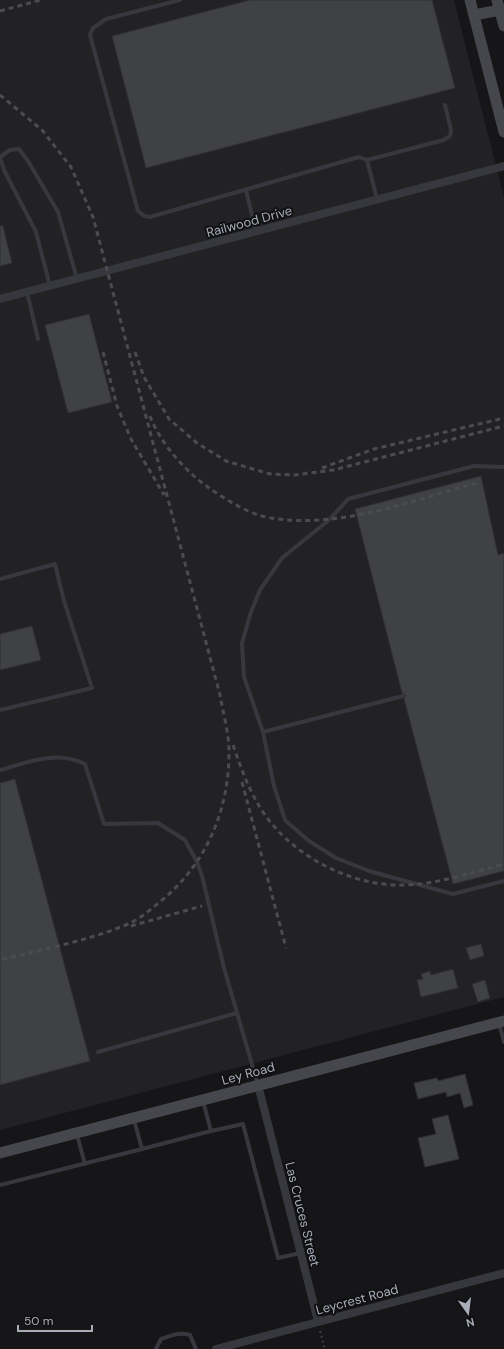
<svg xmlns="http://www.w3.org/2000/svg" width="504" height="1349" font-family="'DM Sans',sans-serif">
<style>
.built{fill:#222225}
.building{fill:#404145;stroke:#303034}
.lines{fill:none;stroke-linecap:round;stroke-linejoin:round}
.path{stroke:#3d3f44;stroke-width:2;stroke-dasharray:2 3;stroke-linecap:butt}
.service{stroke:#37383d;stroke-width:4}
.minor{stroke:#37383d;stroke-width:8}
.secondary{stroke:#45474d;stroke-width:11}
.rail{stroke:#4a4c52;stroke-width:3;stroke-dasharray:5 4;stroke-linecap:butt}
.labels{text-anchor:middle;stroke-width:4;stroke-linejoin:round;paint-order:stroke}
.street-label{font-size:13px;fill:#a8adb8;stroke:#111113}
</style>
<rect width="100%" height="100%" fill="#161618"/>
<path class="built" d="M0 0H454L504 198V997L0 1130Z"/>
<path class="building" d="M250 0H432L455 88 146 168 112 36Z
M0 226H3L12 263 0 266Z
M89 314 112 402 68 413 45 325Z
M481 476 498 555 504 553V871L453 884 404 699 406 696 402 693 355 509Z
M32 626 41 660 0 670V634Z
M15 779 90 1061 0 1085V783Z
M481 944 484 956 470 960 466 948Z
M453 969 458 988 421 997 417 980 423 979 421 974 430 971 431 975Z
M485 980 490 998 478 1002 472 984Z
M465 1074 473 1105 464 1108 460 1093 447 1097 446 1092 418 1099 414 1083 437 1078 438 1081Z
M448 1115 459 1159 425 1167 418 1138 436 1134 432 1119Z"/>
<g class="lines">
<path class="path" d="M320 1331 325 1349"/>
<path class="service" d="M180 0 106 19 93 28 90 35 138 211 144 216 150 217 359 157 367 160 377 199
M367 160 444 140 450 136 451 130 445 105
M246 190 256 232
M50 286 36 232 4 170 0 157 10 150 19 149 28 161 58 212 77 279
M27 292 38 339
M504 467 474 466 348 499 329 520 282 558 260 590 251 612 242 643 244 677 263 732 274 786 285 820 309 841 336 858 369 871 453 894 504 881
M0 579 55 564 64 601 92 688 0 710
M263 732 403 696
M0 770C29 762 56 750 85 764L104 824 158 823 185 840 197 862 202 876 224 968 258 1085
M499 1023 504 1042
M98 1052 237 1013
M134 1120 142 1149 211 1131 203 1101
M211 1131 243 1124 278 1258 301 1253
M77 1135 85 1164
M0 1185 142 1149
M156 1349 161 1339C172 1335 179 1332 190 1335L196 1349"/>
<path class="minor" d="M0 299 504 166
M258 1085 318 1321
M216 1349 504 1273"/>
<path class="secondary" d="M470 0 504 132
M497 0 504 26
M474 15 500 10
M0 1153 504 1021"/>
<path class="rail" d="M0 11 41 0
M0 95 42 130 71 167 93 217 220 695C223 713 229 733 229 752 229 811 206 864 161 901 151 909 140 919 128 924 88 941 43 949 0 960
M103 352 117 406 131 439 164 495
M135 352 144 377 169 419 197 443 226 461 270 474 295 475 333 470 504 426
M150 416C160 443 186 472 209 488 225 499 247 513 266 517 335 531 410 501 477 483
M322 468 374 449 504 418
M233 745C241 768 249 791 263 812 291 854 346 884 397 885 433 886 469 873 504 864
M242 782 286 948
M131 926 202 906"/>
</g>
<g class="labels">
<g class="street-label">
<text transform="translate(249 221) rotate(-15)" y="5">Railwood Drive</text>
<text transform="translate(248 1073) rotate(-15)" y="5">Ley Road</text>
<text transform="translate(303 1214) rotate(76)" y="5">Las Cruces Street</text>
<text transform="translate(357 1299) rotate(-15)" y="5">Leycrest Road</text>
</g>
</g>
<g transform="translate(468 1313) rotate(166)" stroke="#111113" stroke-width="3" paint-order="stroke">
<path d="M0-3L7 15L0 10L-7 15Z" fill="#a8adb8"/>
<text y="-6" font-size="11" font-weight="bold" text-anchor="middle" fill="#a8adb8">N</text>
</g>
<path d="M18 1325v6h74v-6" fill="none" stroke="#a8adb8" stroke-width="2"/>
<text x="24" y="1325" font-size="12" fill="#a8adb8" stroke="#111113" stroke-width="3" paint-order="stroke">50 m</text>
</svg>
